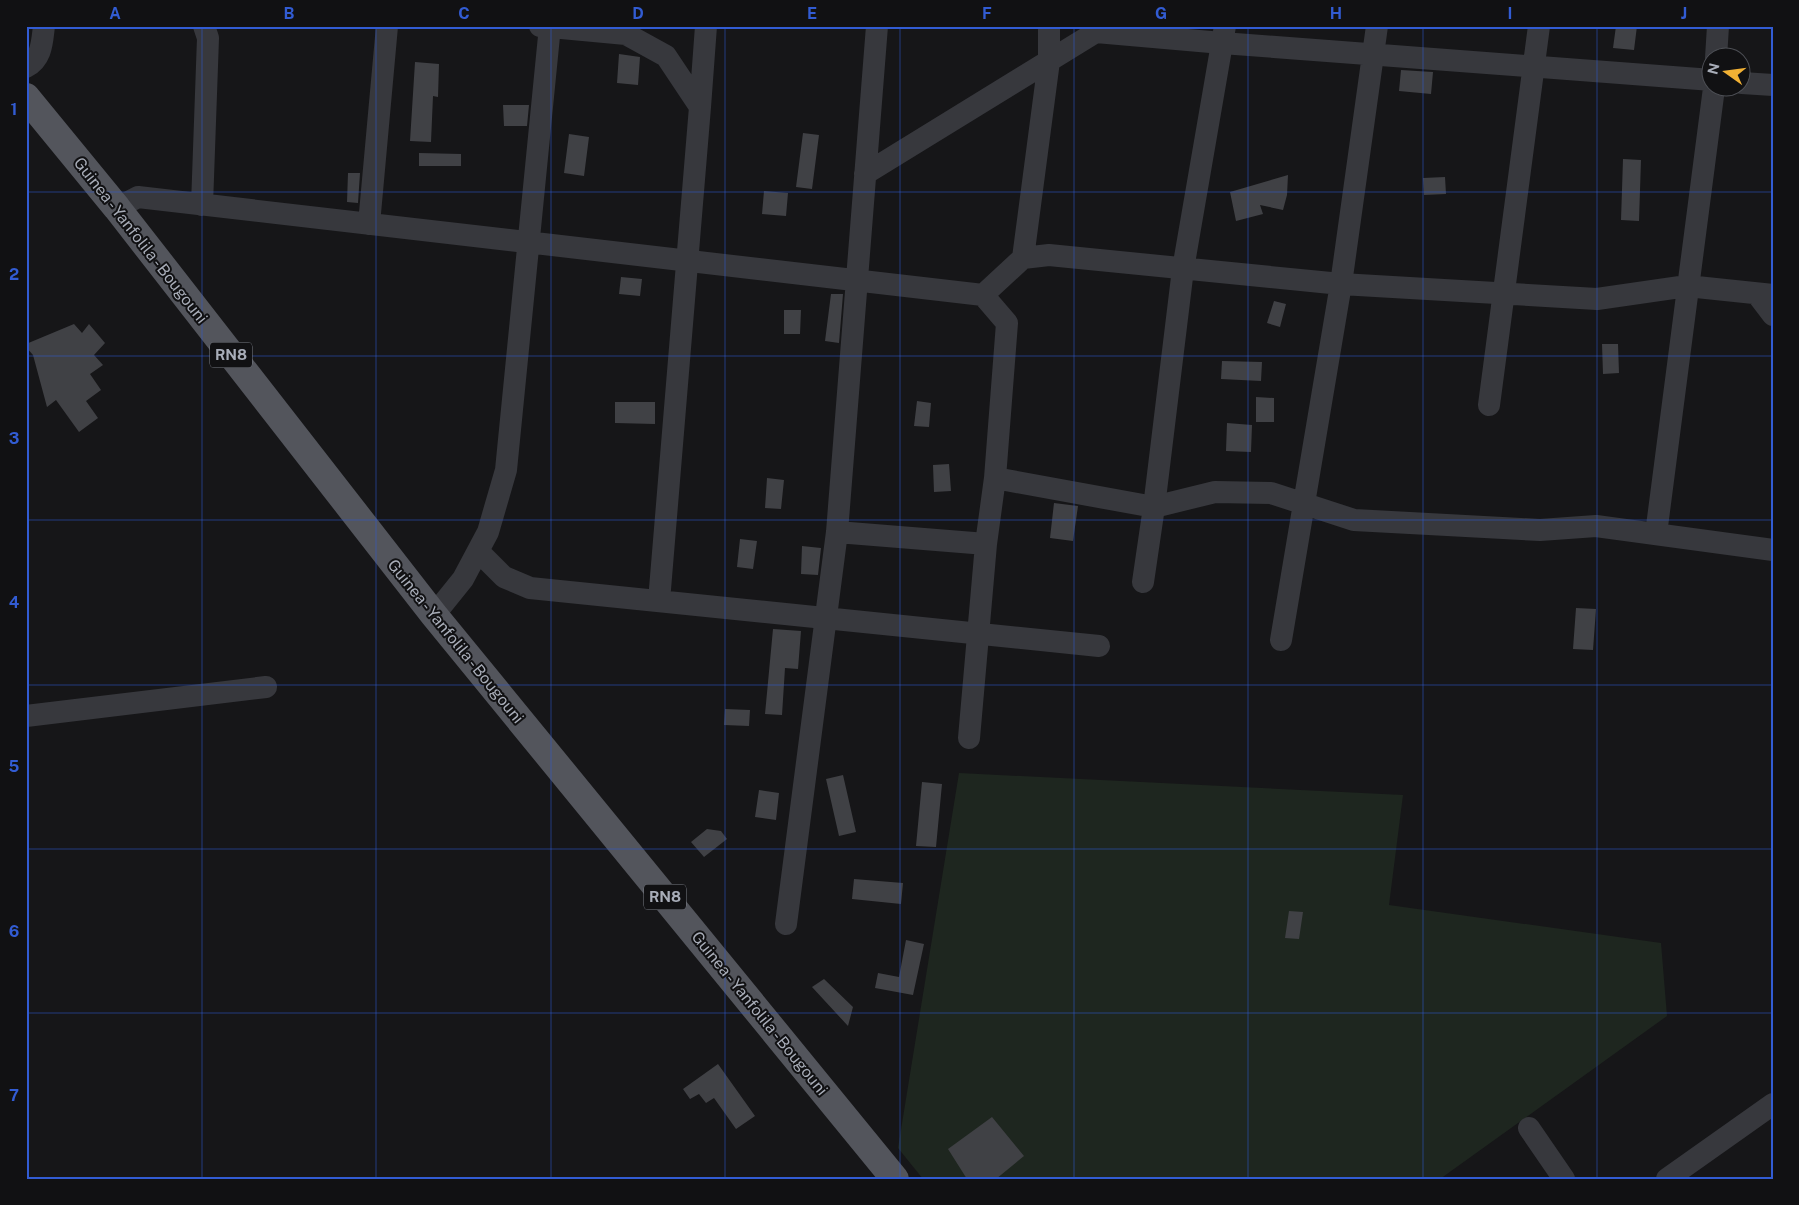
<svg xmlns="http://www.w3.org/2000/svg" width="1799" height="1205" font-family="'Public Sans',sans-serif">
<style>
.green{fill:#1e261f}
.building{fill:#404145}
.lines{fill:none;stroke-linecap:round;stroke-linejoin:round}
.minor{stroke:#37383d;stroke-width:22}
.major{stroke:#53555c;stroke-width:28}
.grid{fill:none;stroke:#325cd3;stroke-width:1;stroke-opacity:0.55}
.labels{text-anchor:middle;stroke-width:4;stroke-linejoin:round;paint-order:stroke}
.shield{fill:#111113;stroke:#7b7e86;stroke-width:1}
.shield-label{font-size:15px;font-weight:bold;fill:#a8adb8}
.street-label{font-size:16px;fill:#a8adb8;stroke:#111113}
.neatline{fill:none;stroke:#325cd3;stroke-width:2}
.grid-label{font-size:16px;text-anchor:middle;font-weight:bold;fill:#325cd3}
</style>
<rect width="100%" height="100%" fill="#161618"/>
<path class="green" d="M959 773 1403 795 1389 905 1661 943 1667 1016 1440 1179H923L898 1148Z"/>
<path class="building" d="M1616 26H1637L1634 50 1613 48Z
M619 54 640 57 638 85 617 83Z
M415 62 439 64 438 97 433 96 431 142 410 141Z
M1401 70 1433 72 1431 94 1399 91Z
M503 105H529L527 126H504Z
M803 133 819 135 812 189 796 187Z
M569 134 589 137 584 176 564 173Z
M419 153 461 154V166H419Z
M1623 159 1641 160 1639 221 1621 220Z
M348 173H360L358 203 347 202Z
M1288 175 1287 195 1283 210 1260 205 1263 214 1236 221 1230 192Z
M1445 177 1446 194 1424 195 1423 178Z
M764 191 788 193 786 216 762 214Z
M621 277 642 279 640 296 619 294Z
M831 294H843L839 343 825 341Z
M1274 301 1286 304 1280 327 1267 323Z
M784 310H801L800 334H784Z
M74 324 82 333 89 324 105 343 94 355 103 365 90 374 101 390 86 401 98 418 79 432 56 400 47 407 33 355 26 347V344Z
M1602 344H1618L1619 373 1603 374Z
M1222 361 1262 362 1261 381 1221 379Z
M1256 397 1274 398V422H1256Z
M917 401 931 403 929 427 914 426Z
M615 402H655V424L615 423Z
M1227 423 1252 425 1251 452 1226 451Z
M949 464 951 491 934 492 933 465Z
M767 478 784 480 781 509 765 508Z
M1054 503 1078 506 1073 541 1050 538Z
M740 539 757 541 753 569 737 567Z
M802 546 821 548 818 575 801 574Z
M1576 608 1596 609 1593 650 1573 649Z
M773 629 801 631 798 669 785 668 782 715 765 714Z
M725 709 750 710 749 726 724 725Z
M843 775 856 832 839 836 826 779Z
M922 782 942 784 936 847 916 846Z
M759 790 779 793 776 820 755 817Z
M707 829 721 831 727 839 704 857 691 842Z
M854 879 903 883 901 904 852 899Z
M1289 911 1303 912 1299 939 1285 938Z
M906 940 924 944 913 995 875 988 878 973 899 977Z
M824 979 853 1007 848 1026 812 987Z
M718 1064 755 1116 736 1129 714 1098 706 1103 699 1094 690 1099 683 1089Z
M992 1117 1024 1156 996 1179H967L948 1149Z"/>
<g class="lines">
<path class="minor" d="M540 26 626 34 666 56 700 107 659 601
M1716 58 1718 26
M26 67C42 59 42 42 44 26
M1742 83 1773 85
M700 107 706 26
M865 174 1096 32 1222 43 1712 80
M202 205 208 38 204 26
M117 208 138 197 983 295 1023 258 1049 255 1341 284 1597 299 1687 286 1773 295
M369 224 387 26
M1023 258 1049 61V26
M1757 294 1773 315
M1489 405 1539 26
M995 478 1154 507 1215 492 1271 493 1354 520 1540 530 1596 526 1773 550
M837 532 986 544
M1656 534 1714 88
M478 551 504 577 530 588 1099 646
M1143 582 1154 507 1183 269 1225 26
M434 615 463 579 488 532 506 470 550 26
M1281 640 1341 284 1377 26
M26 716 266 687
M969 738 986 544 995 478 1007 323 983 295
M786 924 837 532 877 26
M1529 1128 1564 1179
M1667 1179 1773 1104"/>
<path class="major" d="M26 97 117 208 434 615 895 1179"/>
</g>
<path class="grid" d="M202 26V1179M376 26V1179M551 26V1179M725 26V1179M900 26V1179M1074 26V1179M1248 26V1179M1423 26V1179M1597 26V1179M26 192H1773M26 356H1773M26 520H1773M26 685H1773M26 849H1773M26 1013H1773"/>
<g class="labels">
<g class="shield">
<rect x="210" y="342.5" width="42" height="25" rx="4"/>
<rect x="644" y="884.5" width="42" height="25" rx="4"/>
</g>
<g class="shield-label">
<text x="231" y="360">RN8</text>
<text x="665" y="902">RN8</text>
</g>
<g class="street-label">
<text transform="translate(141 240) rotate(52)" y="6">Guinea - Yanfolila - Bougouni</text>
<text transform="translate(456 641) rotate(51)" y="6">Guinea - Yanfolila - Bougouni</text>
<text transform="translate(760 1013) rotate(51)" y="6">Guinea - Yanfolila - Bougouni</text>
</g>
</g>
<rect width="1799" height="1205" fill="none" stroke="#111113" stroke-width="55"/>
<g transform="translate(1726 72) rotate(284)"><circle r="24" fill="#111113" stroke="#4d4f55"/>
<path d="M0-4L9 19L0 12L-9 19Z" fill="#f2b134"/>
<text y="-8" font-size="14" font-weight="bold" text-anchor="middle" fill="#a8adb8">N</text>
</g>
<rect x="28" y="28" width="1744" height="1150" class="neatline"/>
<g class="grid-label">
<text x="115" y="19">A</text>
<text x="289" y="19">B</text>
<text x="464" y="19">C</text>
<text x="638" y="19">D</text>
<text x="812" y="19">E</text>
<text x="987" y="19">F</text>
<text x="1161" y="19">G</text>
<text x="1336" y="19">H</text>
<text x="1510" y="19">I</text>
<text x="1684" y="19">J</text>
<text x="14" y="115">1</text>
<text x="14" y="280">2</text>
<text x="14" y="444">3</text>
<text x="14" y="608">4</text>
<text x="14" y="772">5</text>
<text x="14" y="937">6</text>
<text x="14" y="1101">7</text>
</g>
</svg>
